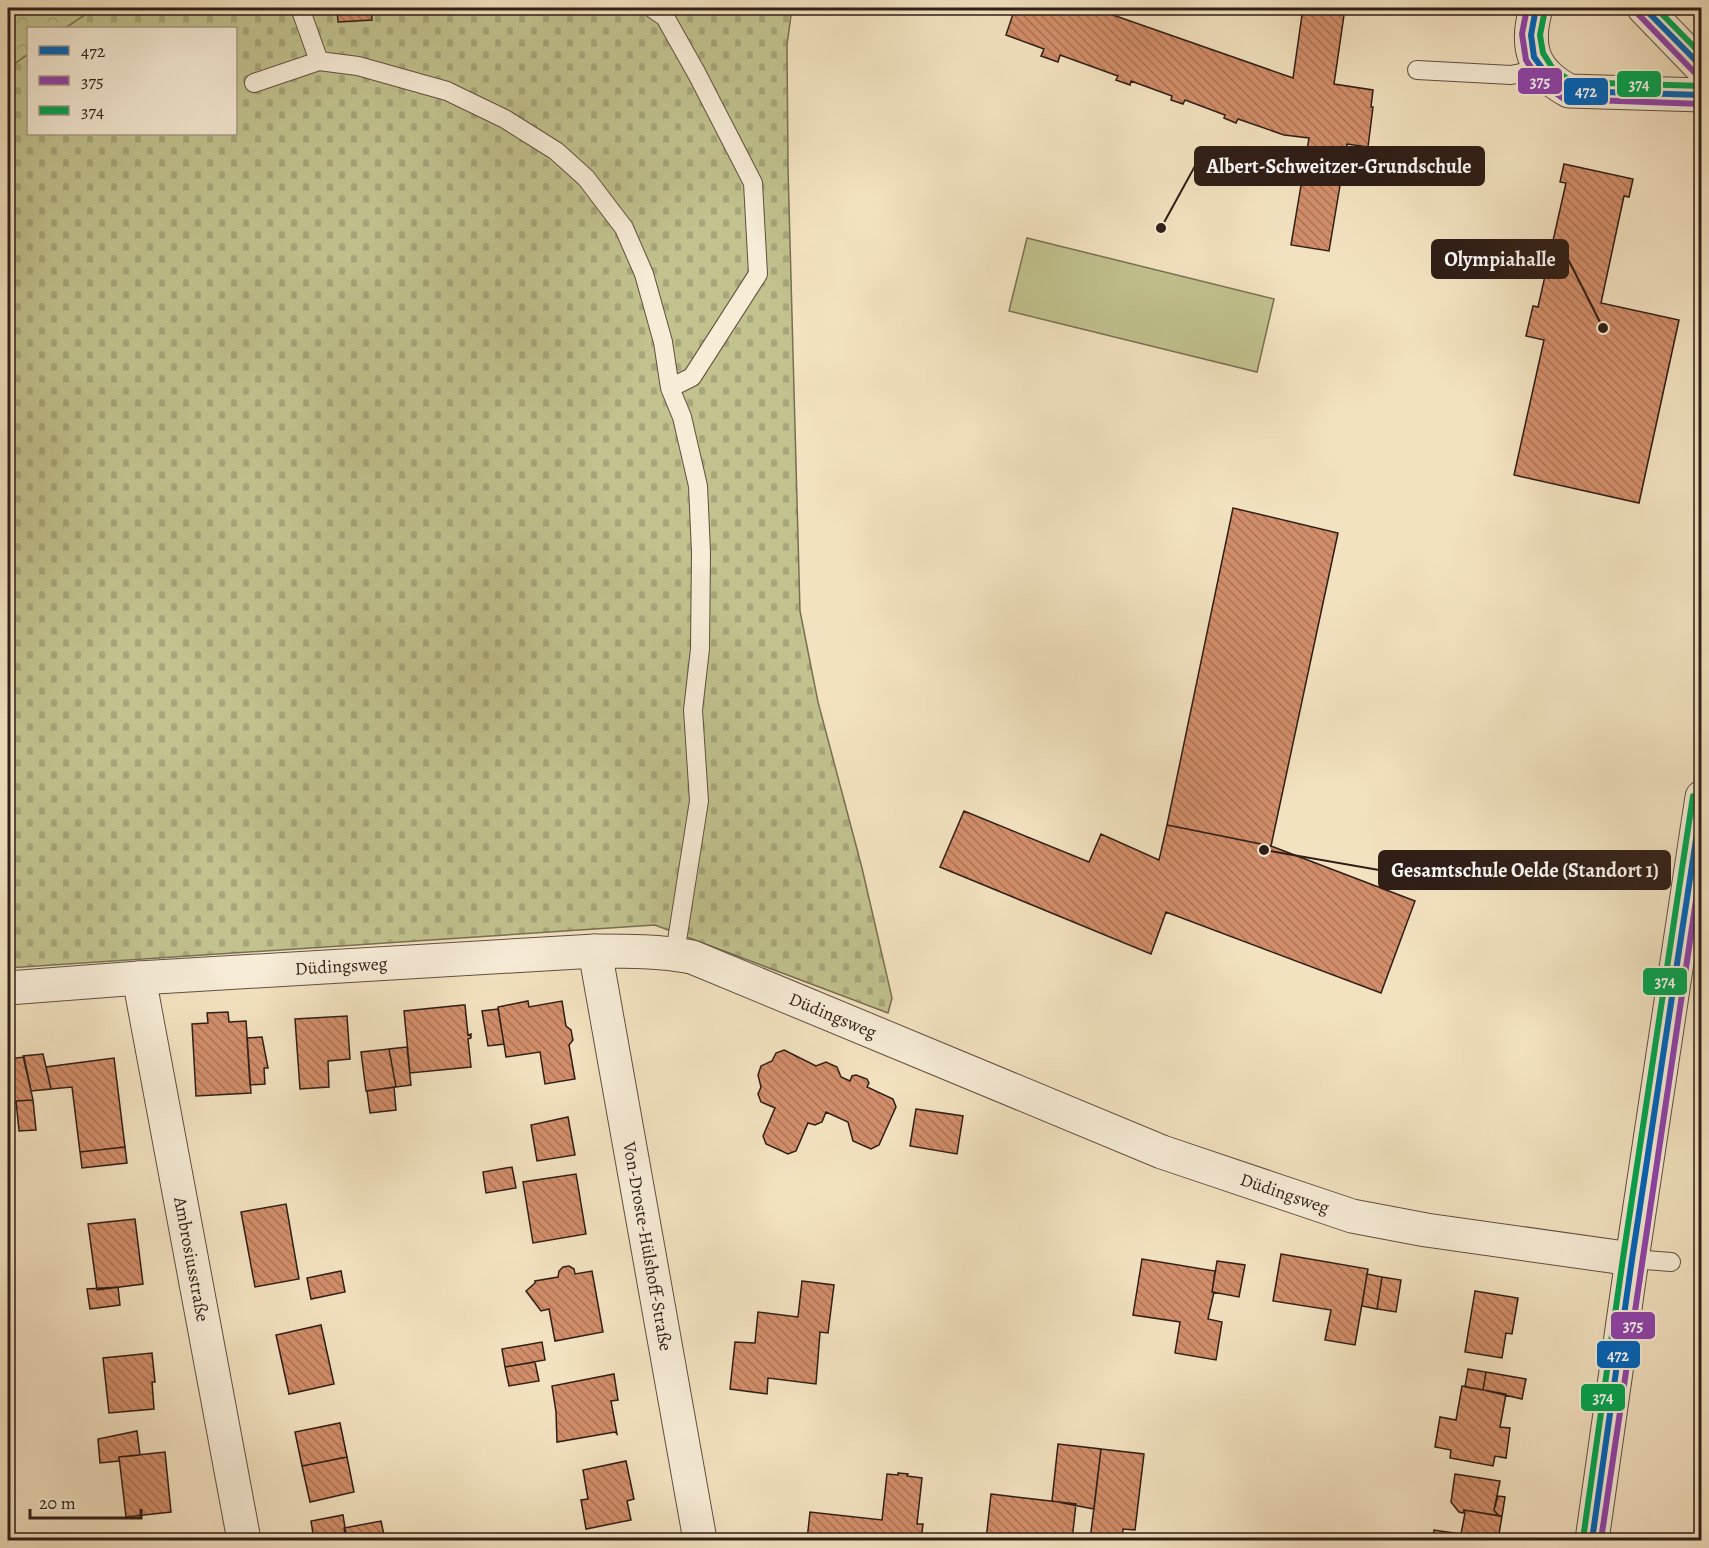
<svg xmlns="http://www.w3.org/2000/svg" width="1709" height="1548" font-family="Alegreya,serif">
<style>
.cemetery{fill:url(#cemetery-stones);stroke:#787052;stroke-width:1.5}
.park{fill:url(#park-crowns);stroke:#787052;stroke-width:1.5}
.pitch{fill:#c1c28e;stroke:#787052;stroke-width:1.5}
.building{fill:url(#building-back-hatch);stroke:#2f1e17;stroke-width:1.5}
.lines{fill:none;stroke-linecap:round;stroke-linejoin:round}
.service-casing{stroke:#604f41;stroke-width:20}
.minor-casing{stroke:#604f41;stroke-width:35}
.tertiary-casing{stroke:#604f41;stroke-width:35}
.service{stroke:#f7ecd6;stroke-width:18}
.minor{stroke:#f7ecd6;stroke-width:33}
.tertiary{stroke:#f7ecd6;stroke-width:33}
.bus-1-casing{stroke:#f7ecd6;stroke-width:10}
.bus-2-casing{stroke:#f7ecd6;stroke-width:10}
.bus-3-casing{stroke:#f7ecd6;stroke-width:10}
.bus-1{stroke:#0065bd;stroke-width:6}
.bus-2{stroke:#8e44ad;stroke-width:6}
.bus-3{stroke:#00a651;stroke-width:6}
.labels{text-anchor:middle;stroke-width:4.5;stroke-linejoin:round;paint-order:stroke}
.street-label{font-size:18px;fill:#2f1e17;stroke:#f7ecd6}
.leader{fill:none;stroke:#2f1e17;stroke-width:2}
.callout-dot{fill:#2f1e17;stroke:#f7ecd6;stroke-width:2}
.callout{fill:#2f1e17;stroke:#2f1e17;stroke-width:2}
.callout-label{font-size:20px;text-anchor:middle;font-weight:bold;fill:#fff}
.line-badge{stroke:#f7ecd6;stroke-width:2}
.badge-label{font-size:16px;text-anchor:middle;font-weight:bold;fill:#fff}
</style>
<defs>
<pattern id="cemetery-stones" width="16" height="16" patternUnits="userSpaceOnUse" patternTransform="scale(1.5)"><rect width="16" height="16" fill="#c1c28e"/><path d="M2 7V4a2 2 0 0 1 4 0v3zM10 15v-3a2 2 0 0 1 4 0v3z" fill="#a6a67a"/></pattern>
<pattern id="park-crowns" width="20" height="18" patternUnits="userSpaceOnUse" patternTransform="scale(1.5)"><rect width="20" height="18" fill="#c1c28e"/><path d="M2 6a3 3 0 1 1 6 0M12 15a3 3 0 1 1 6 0" fill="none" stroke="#a6a67a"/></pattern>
<pattern id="building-back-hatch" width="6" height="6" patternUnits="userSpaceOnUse" patternTransform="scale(1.5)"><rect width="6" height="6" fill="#d28e6a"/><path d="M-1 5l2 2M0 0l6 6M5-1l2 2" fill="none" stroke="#ab7356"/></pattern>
</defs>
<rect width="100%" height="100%" fill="#f3e2c0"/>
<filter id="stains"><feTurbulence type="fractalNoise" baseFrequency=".00333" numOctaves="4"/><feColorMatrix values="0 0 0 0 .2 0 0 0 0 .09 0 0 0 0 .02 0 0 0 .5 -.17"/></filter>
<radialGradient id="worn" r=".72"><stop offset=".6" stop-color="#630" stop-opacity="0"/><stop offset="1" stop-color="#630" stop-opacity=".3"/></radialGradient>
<path class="cemetery" d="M95 8H792L787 45 788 168 800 611 818 702 862 868 892 998 888 1013 655 925 8 968V68L28 54V134H236V28H65Z"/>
<path class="park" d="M8 8H95L65 28H28V54L8 68Z"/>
<path class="pitch" d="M1027 238 1274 299 1257 372 1009 311Z"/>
<path class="building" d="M337 8H371L372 20 338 22Z
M1015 8H1093L1293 78 1303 8H1345L1334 84 1373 90 1371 107H1373L1368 147 1347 144 1329 251 1291 245 1309 138 1284 135 1238 119 1236 123 1224 118 1225 115 1185 100 1183 104 1171 100 1172 96 1131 81 1130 85 1116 80 1118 76 1060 55 1058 62 1041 56 1044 49 1006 35Z
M1564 164 1633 179 1629 197 1624 196 1601 303 1679 320 1639 503 1514 475 1544 340 1526 336 1533 306 1538 307 1566 183 1560 182Z
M1233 508 1338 533 1271 846 1167 825Z
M964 811 1089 862 1101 834 1159 860 1167 825 1271 846 1415 901 1381 993 1166 912 1151 954 940 867Z
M528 1001 529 1007 562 1001 566 1026 571 1030 573 1040 569 1045 575 1079 545 1084 540 1052 506 1057 498 1007Z
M463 1005H465L468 1035 471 1034V1038L468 1039 471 1067 410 1073 404 1011Z
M498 1009 504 1044 488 1046 482 1011Z
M228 1012 229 1022 246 1021 251 1093 196 1096 192 1024 208 1023 207 1013Z
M347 1016 350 1059 328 1061 329 1087 300 1089 295 1019Z
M262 1037 268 1068H264L265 1084 250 1085 247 1038Z
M407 1047 411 1085 396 1087 389 1049Z
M389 1049 396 1087 366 1091 361 1052Z
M784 1050 816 1066 826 1062 837 1067 841 1077 850 1081 852 1076 856 1075 867 1079 869 1083 867 1087 893 1099 896 1107 879 1145 871 1149 853 1141 848 1122 826 1112 822 1122 815 1125 808 1123 796 1151 788 1154 766 1144 763 1136 775 1108 761 1102 758 1094 761 1087 758 1075 761 1066 772 1061 776 1053Z
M43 1054 51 1089 31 1091 23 1056Z
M24 1057 33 1100 16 1101V1103L12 1104 8 1059Z
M114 1058 125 1147 80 1152 72 1087 51 1089 46 1067Z
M8 1062 12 1104H8Z
M394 1087 396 1110 370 1113 367 1091Z
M33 1100 36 1130 19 1131 16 1101Z
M916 1109 963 1116 957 1154 910 1146Z
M568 1117 575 1155 537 1161 531 1125Z
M125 1147 127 1163 82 1168 80 1152Z
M512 1167 516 1188 486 1193 483 1172Z
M576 1174 586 1234 533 1243 523 1182Z
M286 1204 299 1279 255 1287 241 1212Z
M135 1219 143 1284 97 1290 88 1224Z
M1281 1254 1368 1269 1355 1345 1325 1340 1331 1310 1273 1301Z
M1142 1259 1215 1271 1212 1292H1214L1208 1319 1222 1322 1216 1360 1175 1353 1180 1322 1133 1315Z
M1217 1261 1245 1265 1239 1297 1212 1292Z
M569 1266 574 1269 575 1274 592 1271 603 1332 555 1341 549 1309 541 1311 526 1291 535 1283V1281L558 1277 559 1271 563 1267Z
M341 1271 345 1292 311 1299 307 1278Z
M1367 1274 1382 1277 1377 1309 1362 1306Z
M1382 1277 1401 1280 1396 1312 1377 1309Z
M802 1281 834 1285 828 1333 820 1332 816 1384 768 1378 767 1394 730 1389 735 1342 755 1343 758 1312 798 1317Z
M118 1287 120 1305 90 1309 87 1289Z
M1475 1291 1518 1298 1512 1334 1506 1333 1502 1358 1465 1352Z
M321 1325 334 1384 289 1394 276 1335Z
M542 1342 545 1360 505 1367 502 1349Z
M152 1353 155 1382H152L154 1409 109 1413 103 1358Z
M535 1362 539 1381 509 1386 505 1367Z
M1468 1369 1486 1372 1483 1390 1465 1387Z
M1486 1372 1526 1379 1522 1399 1483 1390Z
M614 1374 618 1400 611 1401 617 1434 615 1432 557 1442 556 1412 552 1386Z
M1462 1386 1506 1394 1500 1427 1510 1428 1506 1458 1495 1456 1493 1466 1450 1458 1451 1450 1435 1447 1440 1417 1456 1420Z
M340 1423 347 1457 302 1466 295 1432Z
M137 1431 140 1455 119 1457V1461L100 1463 98 1439Z
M1058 1444 1101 1449 1094 1509 1052 1501Z
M1101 1449 1144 1454 1135 1530 1123 1529 1122 1540H1090Z
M165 1452 171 1512 126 1517 119 1457Z
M347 1457 354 1492 310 1502 302 1466Z
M626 1461 634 1499 627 1501 631 1520 586 1529 581 1500 588 1499 583 1470Z
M898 1473 908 1474 907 1476 922 1478 917 1524H923L921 1540H807L810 1512 882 1520 887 1474 898 1475Z
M1455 1474 1500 1481 1494 1510 1499 1516 1464 1510 1463 1513 1459 1512 1451 1502Z
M991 1494 1076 1504 1072 1540H986Z
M1498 1496 1505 1497 1502 1516H1499L1494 1510Z
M1464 1510 1502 1516 1498 1540H1432L1434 1530 1461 1534 1465 1513Z
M343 1515 347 1540H314L311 1521Z
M381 1521 385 1540H347L344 1528Z
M599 1536 600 1540H572Z"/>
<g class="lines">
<g class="service-casing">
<path id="service" d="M300 8 319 61
M652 8 665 17 697 74 753 183 758 274 692 377 670 388
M1417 70 1511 75 1540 69
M254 83 319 61 358 66 447 91 505 119 556 151 586 178 624 228 644 274 663 342 670 388 682 417 698 486 701 552 700 649 693 710 699 801 675 953
M1632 1259 1671 1262"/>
</g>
<g class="minor-casing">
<g id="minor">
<path d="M1536 8C1525 47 1532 71 1569 91L1702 95"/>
<path d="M1644 8 1702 68"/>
<path id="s1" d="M595 951 700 1540"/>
<path id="s2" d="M139 978 244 1540"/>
<path id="s3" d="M8 988 139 978 595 951C628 951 660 951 692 957L1162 1152 1352 1216 1426 1230 1632 1259"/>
</g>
</g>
<g class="tertiary-casing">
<path id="tertiary" d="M1592 1540 1632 1259 1702 797"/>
</g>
<use href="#service" class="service"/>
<use href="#minor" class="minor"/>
<use href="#tertiary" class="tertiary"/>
<g class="bus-1-casing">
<path id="bus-1" d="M1536 8 1531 35 1534 57 1547 75 1569 91 1702 95
M1644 8 1702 67
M1592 1540 1632 1259 1702 800"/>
</g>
<g class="bus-2-casing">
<path id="bus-2" d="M1527 8 1522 34 1526 60 1540 81 1564 99 1702 104
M1638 14 1696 74
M1601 1540 1702 860"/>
</g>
<g class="bus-3-casing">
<path id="bus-3" d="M1656 8 1702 55
M1545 10 1540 35 1543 53 1553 69 1572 82 1702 86
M1583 1539 1623 1258 1693 796"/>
</g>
<use href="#bus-1" class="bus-1"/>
<use href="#bus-2" class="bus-2"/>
<use href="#bus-3" class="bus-3"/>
</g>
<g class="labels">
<g class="street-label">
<text dy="6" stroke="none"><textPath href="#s3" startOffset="334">Düdingsweg</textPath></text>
<text dy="6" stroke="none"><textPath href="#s3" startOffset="838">Düdingsweg</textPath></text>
<text dy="6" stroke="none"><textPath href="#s3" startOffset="1324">Düdingsweg</textPath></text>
<text dy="6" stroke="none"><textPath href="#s1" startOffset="300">Von-Droste-Hülshoff-Straße</textPath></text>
<text dy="6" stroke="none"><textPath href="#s2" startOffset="286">Ambrosiusstraße</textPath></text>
</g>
</g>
<path class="leader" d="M1161 228L1195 166M1603 328L1568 259M1264 850L1379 870"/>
<g class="callout-dot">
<circle cx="1161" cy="228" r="6"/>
<circle cx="1603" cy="328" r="6"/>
<circle cx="1264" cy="850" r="6"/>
</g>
<g class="callout">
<rect x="1195" y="147" width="289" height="38" rx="6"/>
<rect x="1432" y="240" width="136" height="38" rx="6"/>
<rect x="1379" y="851" width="291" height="38" rx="6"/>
</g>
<g class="callout-label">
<text x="1339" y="173">Albert-Schweitzer-Grundschule</text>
<text x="1500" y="266">Olympiahalle</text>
<text x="1525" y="877">Gesamtschule Oelde (Standort 1)</text>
</g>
<g class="line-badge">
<rect x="1517" y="67" width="46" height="28" rx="6" fill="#8e44ad"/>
<rect x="1616" y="70" width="46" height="28" rx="6" fill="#00a651"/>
<rect x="1563" y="77" width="46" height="29" rx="6" fill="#0065bd"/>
<rect x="1642" y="967" width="46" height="29" rx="6" fill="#00a651"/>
<rect x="1610" y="1311" width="46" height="29" rx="6" fill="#8e44ad"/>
<rect x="1596" y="1340" width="45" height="29" rx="6" fill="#0065bd"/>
<rect x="1580" y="1383" width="46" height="29" rx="6" fill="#00a651"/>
</g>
<g class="badge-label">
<text x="1540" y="87">375</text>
<text x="1639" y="90">374</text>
<text x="1586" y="97">472</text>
<text x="1665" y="987">374</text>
<text x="1633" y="1331">375</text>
<text x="1618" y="1361">472</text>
<text x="1603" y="1403">374</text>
</g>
<rect width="1709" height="1548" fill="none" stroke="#f3e2c0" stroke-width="30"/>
<rect x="9" y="9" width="1691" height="1530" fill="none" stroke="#2f1e17" stroke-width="3"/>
<rect x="15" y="15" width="1679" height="1518" fill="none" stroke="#2f1e17" stroke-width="1.5"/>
<rect x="27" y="27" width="210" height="108" fill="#f7ecd6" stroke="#a79a8a" stroke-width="1.5"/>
<rect x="39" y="46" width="30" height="9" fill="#0065bd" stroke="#a79a8a" stroke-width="1.5"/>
<text x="81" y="57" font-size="18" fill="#2f1e17">472</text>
<rect x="39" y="76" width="30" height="9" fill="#8e44ad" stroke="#a79a8a" stroke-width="1.5"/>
<text x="81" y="87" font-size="18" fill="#2f1e17">375</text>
<rect x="39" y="106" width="30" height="9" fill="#00a651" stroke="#a79a8a" stroke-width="1.5"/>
<text x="81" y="117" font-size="18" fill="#2f1e17">374</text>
<path d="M30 1509v9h111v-9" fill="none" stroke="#2f1e17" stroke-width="3"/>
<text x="39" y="1509" font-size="18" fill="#2f1e17" stroke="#f7ecd6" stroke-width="4.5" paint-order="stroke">20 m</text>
<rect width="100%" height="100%" filter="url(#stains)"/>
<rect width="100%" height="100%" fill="url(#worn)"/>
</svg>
